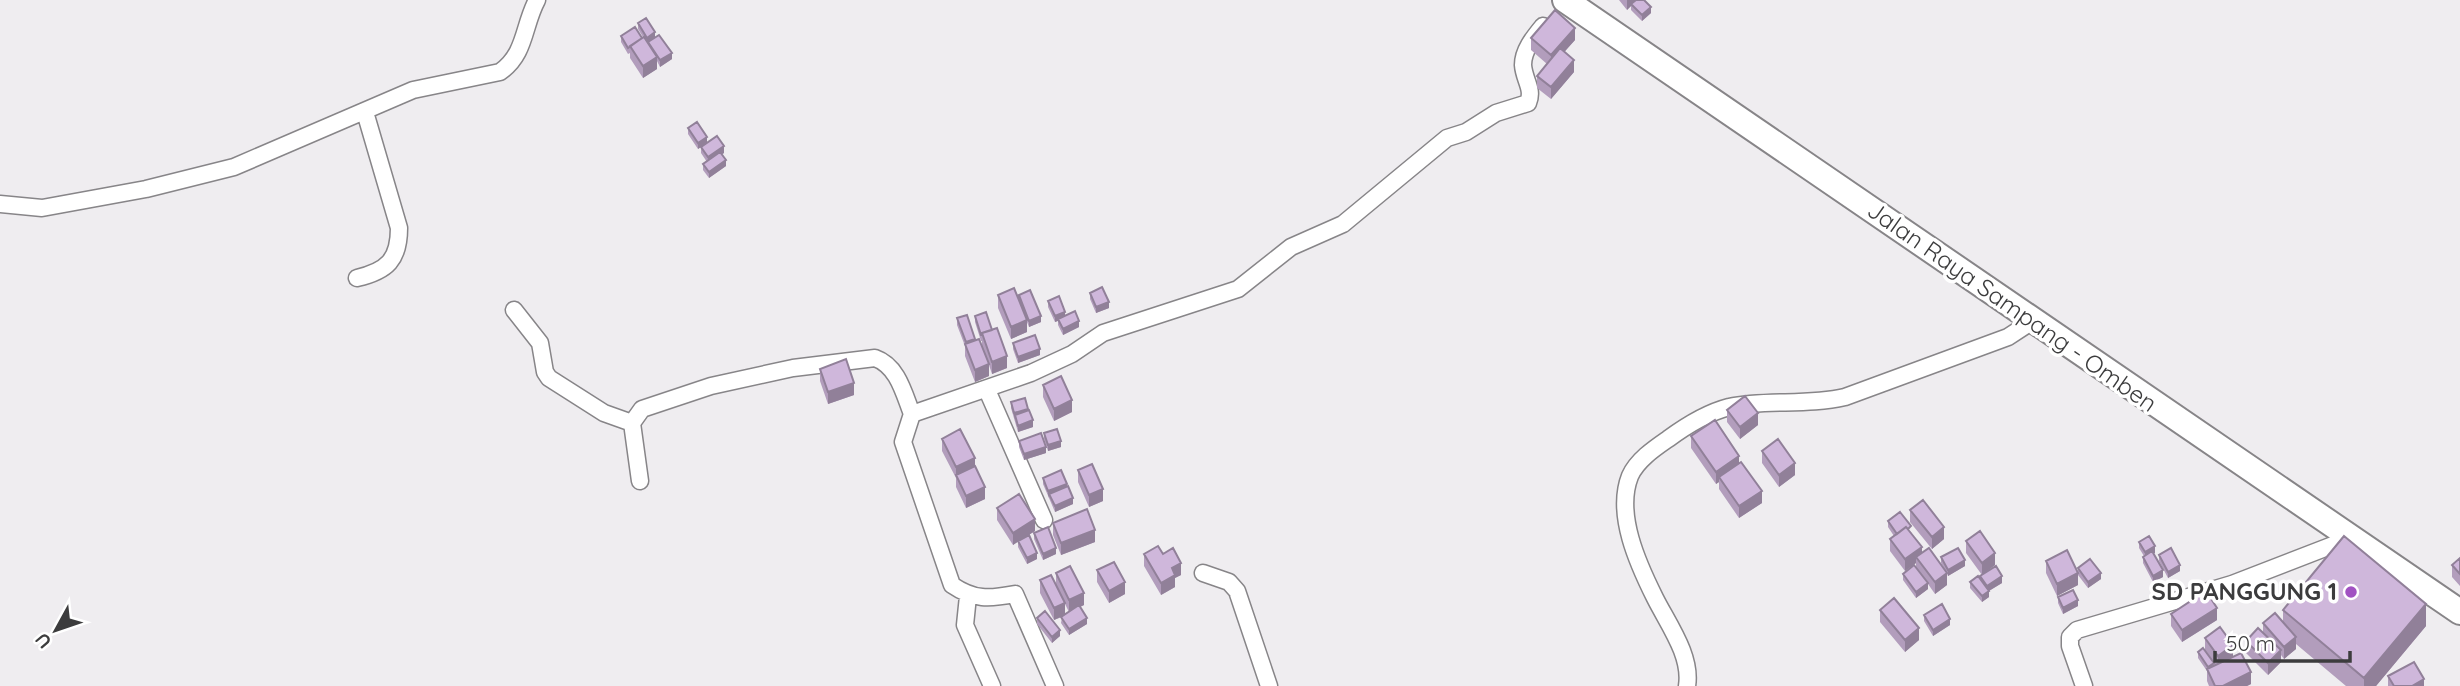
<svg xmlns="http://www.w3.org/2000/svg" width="2460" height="686" font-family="Quicksand,sans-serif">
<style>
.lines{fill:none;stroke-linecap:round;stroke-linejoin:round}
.street-casing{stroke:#878588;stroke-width:19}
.primary-casing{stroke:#878588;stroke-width:28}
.street{stroke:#fff;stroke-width:16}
.primary{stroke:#fff;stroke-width:24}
.wall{fill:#b29dbc;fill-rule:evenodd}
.shaded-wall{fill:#918099}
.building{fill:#cfb7db;stroke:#918099;stroke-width:2}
.poi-dot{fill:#a152c2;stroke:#fff;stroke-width:2.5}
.labels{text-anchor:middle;stroke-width:7;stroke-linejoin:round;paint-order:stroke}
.street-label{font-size:24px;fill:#3c3c3d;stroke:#fff}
.poi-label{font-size:24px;font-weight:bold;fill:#3c3c3d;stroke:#fff;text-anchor:end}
</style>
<rect width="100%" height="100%" fill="#efedf0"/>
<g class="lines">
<g class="street-casing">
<path id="street" d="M0 204 42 208 146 189 234 167 413 90 500 72C526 54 523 26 537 0
M357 278C387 271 399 260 399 228L365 112
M514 310 540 343 545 372 549 378 604 413 632 423
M987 390 1044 520
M640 481 632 423 642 409 711 386 793 368 875 358C898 366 904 394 912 414
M1203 573 1229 582 1237 591 1269 686
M968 596 965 625 992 686
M1055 686 1015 594C989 599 974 600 952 585L903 442 912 414 1031 373 1072 354 1103 333 1238 289 1291 247 1343 224 1447 138 1466 132 1496 113 1528 103C1534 89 1524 80 1523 65 1523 50 1534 37 1543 26
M1687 686C1692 656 1668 624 1655 598 1638 564 1615 514 1630 476 1637 460 1655 448 1668 439 1687 425 1706 413 1729 407 1767 399 1807 406 1845 397L2008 337 2031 322
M2084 686 2070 646V637L2077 630 2232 584 2351 538"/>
</g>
<g class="primary-casing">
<path id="primary" d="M1565 0 2460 612"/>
</g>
<use href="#street" class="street"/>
<use href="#primary" class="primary"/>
</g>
<path class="wall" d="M1619 0H1644L1651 13 1642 21 1631 10V6L1627 10Z
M638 23 655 38 672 59 660 67 657 61V69L643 78 630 58V53L628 54 621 42V36L643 37 638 29Z
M1531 38 1575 40 1564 52 1574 72 1551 99 1537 88V76L1547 64 1531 50Z
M688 128 707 143 724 153 722 154 726 166 709 178 703 170V164L707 162 701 153V147L698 149 688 134Z
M1090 293 1109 308 1096 313 1090 299Z
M998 295 1019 298V295L1041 322 1029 327 1027 322V332L1011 339 998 308Z
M1048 301 1065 315 1079 327 1063 335 1058 325V321L1055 322 1048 307Z
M975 316 992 330 1007 368 992 374 989 365V376L975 382 965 356V346L957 325V318L975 340 982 345V341H981L975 322Z
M1013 343 1040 355 1018 363 1013 349Z
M820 369 854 395 828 404 820 381Z
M1043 385 1072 412 1054 421 1043 397Z
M1011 402 1028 411 1033 427 1018 432 1011 408Z
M1727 410 1758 425 1740 439 1727 422Z
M1044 433 1061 447 1048 451 1044 439Z
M1691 436 1739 463 1762 503 1739 518 1719 489V482L1716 484 1691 448Z
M942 439 975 467 985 499 966 508 956 487V478L942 451Z
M1019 441 1046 453 1024 460 1019 447Z
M1762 451 1795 475 1779 487 1762 463Z
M1078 470 1103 501 1089 507 1078 482Z
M1043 478 1067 486 1073 504 1055 512 1043 484Z
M997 508 1035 531 1022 539 1037 559 1027 564 1018 547V541L1013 545 997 520Z
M1910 510 1944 539 1932 549 1910 522Z
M1888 521 1911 532 1922 553 1945 570 1941 563V557L1965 566 1948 576 1947 574V585L1935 594 1928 584V589L1916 598 1903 580V574L1916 568V563L1905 571 1890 551V539L1894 536 1888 527Z
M1053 523 1095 542 1061 555 1053 535Z
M1034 533 1056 554 1043 560 1034 539Z
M1966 541 1995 565 1982 575 1966 553Z
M2139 542 2155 553H2153L2163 577 2153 582 2143 563V557L2144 556 2139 548Z
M1144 554H1163L1181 575 1175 578V587L1161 595 1144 566Z
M2159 555 2180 571 2168 578 2159 561Z
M2460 558V586L2452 577V565Z
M2046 561 2078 572V568L2101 579 2088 588 2078 575V585L2057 596 2046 573Z
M1097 570 1125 594 1109 603 1097 582Z
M1056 573 1084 605 1080 607 1087 624 1069 635 1061 623 1062 617 1054 620 1040 593V580L1056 585ZM1065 604 1069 612 1065 614Z
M1980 576 2002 583 1989 591V597L1982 602 1970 588V582L1980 579Z
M2058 597 2078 606 2063 614 2058 603Z
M1880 610 1919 640 1905 652 1880 622Z
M2283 610 2426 626 2376 686H2346L2296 644V649L2284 659 2281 655V662L2268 675 2246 653V641L2263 633V623L2283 622Z
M2171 614 2217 620 2182 642 2171 626Z
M1924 615 1950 625 1933 636 1924 621Z
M1037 618 1060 636 1052 643 1037 624Z
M2205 638 2233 656 2251 684 2247 686H2209L2207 681V671L2198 658V652L2205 650Z
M2388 676 2424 686H2388Z"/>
<path class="shaded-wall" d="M1627 0H1639L1631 4V6L1627 10Z
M1651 7V13L1642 21V15Z
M1575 28V40L1551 67V55Z
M655 32V39L647 44V38Z
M672 53V59L660 67V60Z
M657 57V69L643 78V66Z
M1574 60V72L1551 99V87Z
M707 137V143L698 149V143Z
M724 146V153L708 163V157Z
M726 160V166L709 178V172Z
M1109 302V308L1096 313V307Z
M1065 312V318L1055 322V316Z
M1041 316V322L1029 327V321Z
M1027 320V332L1011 339V327Z
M1079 321V327L1063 335V329Z
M1040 349V355L1018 363V357Z
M1007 356V368L992 374V362Z
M989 364V376L975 382V370Z
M854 383V395L828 404V392Z
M1072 400V412L1054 421V409Z
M1028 409V415H1015L1014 419V413Z
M1758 413V425L1740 439V427Z
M1033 420V427L1018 432V426Z
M1061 441V447L1048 451V445Z
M1046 447V453L1024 460V454Z
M1739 456V468L1719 477V482L1716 484V472Z
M975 458V470L956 475V467Z
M1795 463V475L1779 487V475Z
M1067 484V490L1049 494 1048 498V491Z
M985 487V499L966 508V496Z
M1103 489V501L1089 507V495Z
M1762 491V503L1739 518V506Z
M1073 498V504L1055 512V506Z
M1035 519V531L1013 545V533Z
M1944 527V539L1932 549V537Z
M1095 530V542L1061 555V543Z
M2155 546V553L2145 558V552Z
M1922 547V559L1916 557V563L1905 571V559Z
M1056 548V554L1043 560V554Z
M1037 553V559L1027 564V558Z
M1995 553V565L1982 575V563Z
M1965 560V566L1948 576V570Z
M1181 563V575L1175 578V587L1161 595V583L1172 568Z
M2180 565V571L2168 578V572Z
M2163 570V577L2153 582V576Z
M1947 573V585L1935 594V582Z
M2078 573V585L2057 596V584Z
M2101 573V579L2088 588V582Z
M2002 576V583L1987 592V586Z
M1125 582V594L1109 603V591Z
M1928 583V589L1916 598V592Z
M1989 591V597L1982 602V596Z
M1084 593V605L1069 612V600Z
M2078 600V606L2063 614V608Z
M1065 603V615L1054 620V608Z
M2426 604V626L2376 686H2364V678Z
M2217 608V620L2182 642V630Z
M1087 618V624L1069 635V629Z
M1950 619V625L1933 636V630Z
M1919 628V640L1905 652V640Z
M1060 630V636L1052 643V637Z
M2296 637V649L2284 659V647Z
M2233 645V657L2218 668V656Z
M2281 650V662L2268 675V663Z
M2251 672V684L2247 686H2223Z
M2424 679V686H2412Z"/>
<path class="building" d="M1636 0H1644L1651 7 1642 15 1631 4Z
M1555 10 1575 28 1551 55 1531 38Z
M646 18 655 32 647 38 638 23Z
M635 27 642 38 628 48 621 36Z
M659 35 672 53 660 60 648 42Z
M644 37 657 57 643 66 630 46Z
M1560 48 1574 60 1551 87 1537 76Z
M697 122 707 137 698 143 688 128Z
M717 136 724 146 708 157 701 147Z
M720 152 726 160 709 172 703 164Z
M1102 287 1109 302 1096 307 1090 293Z
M1014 288 1027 320 1011 327 998 295Z
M1030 290 1041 316 1029 321 1019 295Z
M1059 296 1065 312 1055 316 1048 301Z
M1075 311 1079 321 1063 329 1058 319Z
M986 312 992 330 982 333V335H981L975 316Z
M967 315 975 339 966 342 957 318Z
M997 328 1007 356 992 362 982 333Z
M1035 335 1040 349 1018 357 1013 343Z
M979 339 989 364 975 370 965 344Z
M846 359 854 383 828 392 820 369Z
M1061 376 1072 400 1054 409 1043 385Z
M1745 396 1758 413 1740 427 1727 410Z
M1025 398 1028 409 1014 413 1011 402Z
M1029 410 1033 420 1018 426 1015 415Z
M1715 420 1739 456 1716 472 1691 436Z
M960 429 975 458 956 467 942 439Z
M1057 429 1061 441 1048 445 1044 433Z
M1041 433 1046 447 1024 454 1019 441Z
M1778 439 1795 463 1779 475 1762 451Z
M1741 462 1762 491 1739 506 1719 477Z
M1092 464 1103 489 1089 495 1078 470Z
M975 466 985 487 966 496 956 475Z
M1061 470 1067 484 1048 491 1043 478Z
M1068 486 1073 498 1055 506 1049 494Z
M1019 494 1035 519 1013 533 997 508Z
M1923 500 1944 527 1932 537 1910 510Z
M1087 509 1095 530 1061 543 1053 523Z
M1900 512 1911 526 1908 529 1906 527 1897 534 1888 521Z
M1048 527 1056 548 1043 554 1034 533Z
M1906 527 1922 547 1905 559 1890 539Z
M1980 531 1995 553 1982 563 1966 541Z
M1029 535 1037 553 1027 558 1018 541Z
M2149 536 2155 546 2145 552 2139 542Z
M2344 536 2426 604 2364 678 2283 610Z
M1158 546 1163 554 1173 548 1181 563 1172 568 1175 575 1161 583 1144 554Z
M1929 548 1947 573 1935 582 1916 557Z
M1958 548 1965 560 1948 570 1941 557Z
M2171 548 2180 565 2168 572 2159 555Z
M2067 550 2078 573 2057 584 2046 561Z
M2152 551 2163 570 2153 576 2143 557Z
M2460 558V574L2452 565Z
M2090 559 2101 573 2088 582 2078 568Z
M1114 562 1125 582 1109 591 1097 570Z
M1914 565 1928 583 1916 592 1903 574Z
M1070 566 1084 593 1069 600 1056 573Z
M1996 566 2002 576 1987 586 1980 576Z
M1051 575 1065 603 1054 608 1040 580Z
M1978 576 1989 591 1982 596 1970 582Z
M2073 590 2078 600 2063 608 2058 597Z
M2206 591 2217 608 2182 630 2171 614Z
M1894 598 1919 628 1905 640 1880 610Z
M1942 604 1950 619 1933 630 1924 615Z
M1079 605 1087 618 1069 629 1061 617Z
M1045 611 1060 630 1052 637 1037 618Z
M2275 613 2296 637 2284 647 2263 623Z
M2220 627 2233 645 2218 656 2205 638Z
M2258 628 2281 650 2268 663 2246 641Z
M2203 648 2214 663 2208 667 2198 652Z
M2241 653 2251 672 2223 686H2215L2207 669Z
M2414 662 2424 679 2412 686H2394L2388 676Z"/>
<circle class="poi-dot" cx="2351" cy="592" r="7"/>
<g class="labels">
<g class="street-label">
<text transform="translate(2012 307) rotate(35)" y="8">Jalan Raya Sampang - Omben</text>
</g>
<g class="poi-label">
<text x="2337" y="600">SD PANGGUNG 1</text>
</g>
</g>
<g transform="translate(56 630) rotate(230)" stroke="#ffffff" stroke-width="5" paint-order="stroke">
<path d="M0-5L12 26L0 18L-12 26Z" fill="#3c3c3d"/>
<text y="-10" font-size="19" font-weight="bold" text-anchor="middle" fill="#3c3c3d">U</text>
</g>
<path d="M2215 651v10h135v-10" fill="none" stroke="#3c3c3d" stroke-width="3.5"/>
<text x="2226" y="651" font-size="21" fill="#3c3c3d" stroke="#ffffff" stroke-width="5" paint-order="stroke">50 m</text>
</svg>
